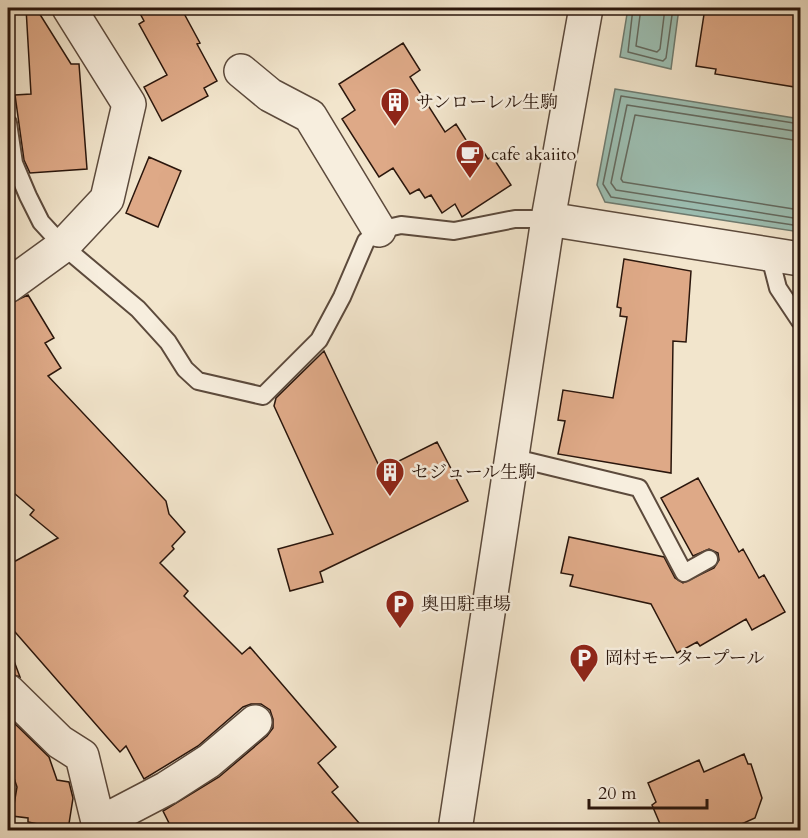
<svg xmlns="http://www.w3.org/2000/svg" width="808" height="838" font-family="Cardo,'Noto Serif JP',serif">
<style>
.water{fill:#9cbfb3;stroke:#6e7b70;stroke-width:1.5}
.lines{fill:none;stroke-linecap:round;stroke-linejoin:round}
.shore{stroke:#636a60;stroke-width:1.5}
.building{fill:#dea987;stroke:#2a160c;stroke-width:1.5}
.service-casing{stroke:#5c4a3c;stroke-width:20}
.minor-casing{stroke:#5c4a3c;stroke-width:36}
.tertiary-casing{stroke:#5c4a3c;stroke-width:36}
.service{stroke:#f7eede;stroke-width:16}
.minor{stroke:#f7eede;stroke-width:33}
.tertiary{stroke:#f7eede;stroke-width:33}
.labels{text-anchor:middle;stroke-width:5;stroke-linejoin:round;paint-order:stroke}
.poi-label{font-size:18px;fill:#2a160c;stroke:#f7eede;text-anchor:start}
</style>
<rect width="100%" height="100%" fill="#f2e5cc"/>
<filter id="stains"><feTurbulence type="fractalNoise" baseFrequency=".00333" numOctaves="4"/><feColorMatrix values="0 0 0 0 .2 0 0 0 0 .09 0 0 0 0 .02 0 0 0 .5 -.17"/></filter>
<radialGradient id="worn" r=".72"><stop offset=".6" stop-color="#630" stop-opacity="0"/><stop offset="1" stop-color="#630" stop-opacity=".3"/></radialGradient>
<path class="water" d="M628 8H679L671 69 620 57Z
M615 89 800 119V232L605 202 597 185Z"/>
<g class="lines">
<path class="shore" d="M633 8 628 52 663 61 666 58 673 8
M641 8 636 46 657 52 660 49 665 8
M800 124 621 96 603 184 611 197 800 226
M800 132 627 105 611 183 616 190 800 219
M800 141 635 115 621 179 623 182 800 210"/>
</g>
<path class="building" d="M26 8H36L71 64H79L87 169 30 173 24 160 15 95 31 94Z
M137 8H181L200 43 197 44 217 81 204 88 208 96 162 121 144 87 167 75 139 24 144 21Z
M705 8H798L796 26 801 27V88L715 74 716 69 696 66Z
M403 43 420 70 410 77 445 132 456 124 476 156 483 151 488 159 492 156 511 185 462 217 455 204 442 213 431 195 425 198 419 189 410 194 393 168 379 177 342 119 355 110 339 84Z
M149 157 181 171 158 227 126 213Z
M624 259 691 271 686 342 673 341 671 473 558 454 565 421 558 420 563 390 613 398 627 317 620 316 621 308 617 307Z
M28 295 54 338 45 343 61 368 48 376 166 501 169 514 185 532 172 546 174 549 160 563 188 591 184 596 242 654 250 647 336 747 318 763 338 787 332 792 366 831H173L163 811 219 777 267 736 273 728V719L270 710 261 704H251L243 707 198 746 144 779 126 746 120 752 8 624V565L58 538 30 515 34 510 8 488V304Z
M324 351 381 470 437 442 468 501 320 572 323 582 290 591 278 549 333 534 274 406 276 398Z
M698 478 739 552 743 549 759 578 764 575 785 612 752 630 746 619 700 646 697 642 677 653 651 604 570 586 573 575 561 573 569 537 664 557 675 578 683 583 714 568 719 560 718 553 709 549 693 556 661 498Z
M11 653 20 677 8 673V654Z
M8 717 49 757 57 780 69 782 73 798 68 830 28 822V818L12 816 17 787 8 760Z
M744 754 748 764H751L762 798 755 818 726 831H663L652 805 656 802 648 783 699 760 704 772Z"/>
<g class="lines">
<g class="service-casing">
<path id="service" d="M8 123 14 163 28 196 41 222 63 246 138 309 168 342 185 369 198 381 263 396 319 340 342 297 366 241 379 230 401 225 454 231 515 219H548
M769 253 778 288 800 321
M511 457 639 488 684 573 709 559"/>
</g>
<g class="minor-casing">
<path id="minor" d="M241 71 270 95 310 116 379 230
M548 219 800 259
M8 286 63 246 107 199 129 104 69 8
M8 691 60 742 82 756 100 830
M100 823 167 788 209 761 255 722"/>
</g>
<g class="tertiary-casing">
<path id="tertiary" d="M455 830 548 219 586 8"/>
</g>
<use href="#service" class="service"/>
<use href="#minor" class="minor"/>
<use href="#tertiary" class="tertiary"/>
</g>
<defs>
<g id="building-pin" transform="scale(1.5)"><path d="M0 17L-7.5 6A9.5 9.5 0 1 1 7.5 6Z" fill="#8f2418" stroke="#f7eede"/><path d="M-4-6H4V6H1V3H-1V6H-4ZM-2.5-4.3h1.7v1.8h-1.7ZM.8-4.3h1.7v1.8H.8ZM-2.5-1h1.7V.8h-1.7ZM.8-1h1.7V.8H.8Z" fill="#fff"/></g>
<g id="cafe-pin" transform="scale(1.5)"><path d="M0 17L-7.5 6A9.5 9.5 0 1 1 7.5 6Z" fill="#8f2418" stroke="#f7eede"/><path d="M-5.5-4.5H6V0H3Q3 3.5 0 3.5H-2.5Q-5.5 3.5-5.5 0ZM3-3.2v2h1.7v-2ZM-6 4.5H4V6H-6Z" fill="#fff"/></g>
<g id="parking-pin" transform="scale(1.5)"><path d="M0 17L-7.5 6A9.5 9.5 0 1 1 7.5 6Z" fill="#8f2418" stroke="#f7eede"/><path d="M-3.5-5.5H1a3.5 3.5 0 0 1 0 7H-1V5.5H-3.5ZM-1-3.4V-.6H.8a1.4 1.4 0 0 0 0-2.8Z" fill="#fff"/></g>
</defs>
<g fill-rule="evenodd">
<use href="#building-pin" x="395" y="102"/>
<use href="#cafe-pin" x="470" y="154"/>
<use href="#building-pin" x="390" y="472"/>
<use href="#parking-pin" x="400" y="604"/>
<use href="#parking-pin" x="584" y="658"/>
</g>
<g class="labels">
<g class="poi-label">
<text x="416" y="108">サンローレル生駒</text>
<text x="491" y="160">cafe akaiito</text>
<text x="411" y="478">セジュール生駒</text>
<text x="421" y="610">奥田駐車場</text>
<text x="605" y="664">岡村モータープール</text>
</g>
</g>
<rect width="808" height="838" fill="none" stroke="#f2e5cc" stroke-width="30"/>
<rect x="9" y="9" width="790" height="820" fill="none" stroke="#2a160c" stroke-width="3"/>
<rect x="15" y="15" width="778" height="808" fill="none" stroke="#2a160c" stroke-width="1.5"/>
<path d="M589 799v9h118v-9" fill="none" stroke="#2a160c" stroke-width="3"/>
<text x="598" y="799" font-size="18" fill="#2a160c" stroke="#f7eede" stroke-width="4.5" paint-order="stroke">20 m</text>
<rect width="100%" height="100%" filter="url(#stains)"/>
<rect width="100%" height="100%" fill="url(#worn)"/>
</svg>
